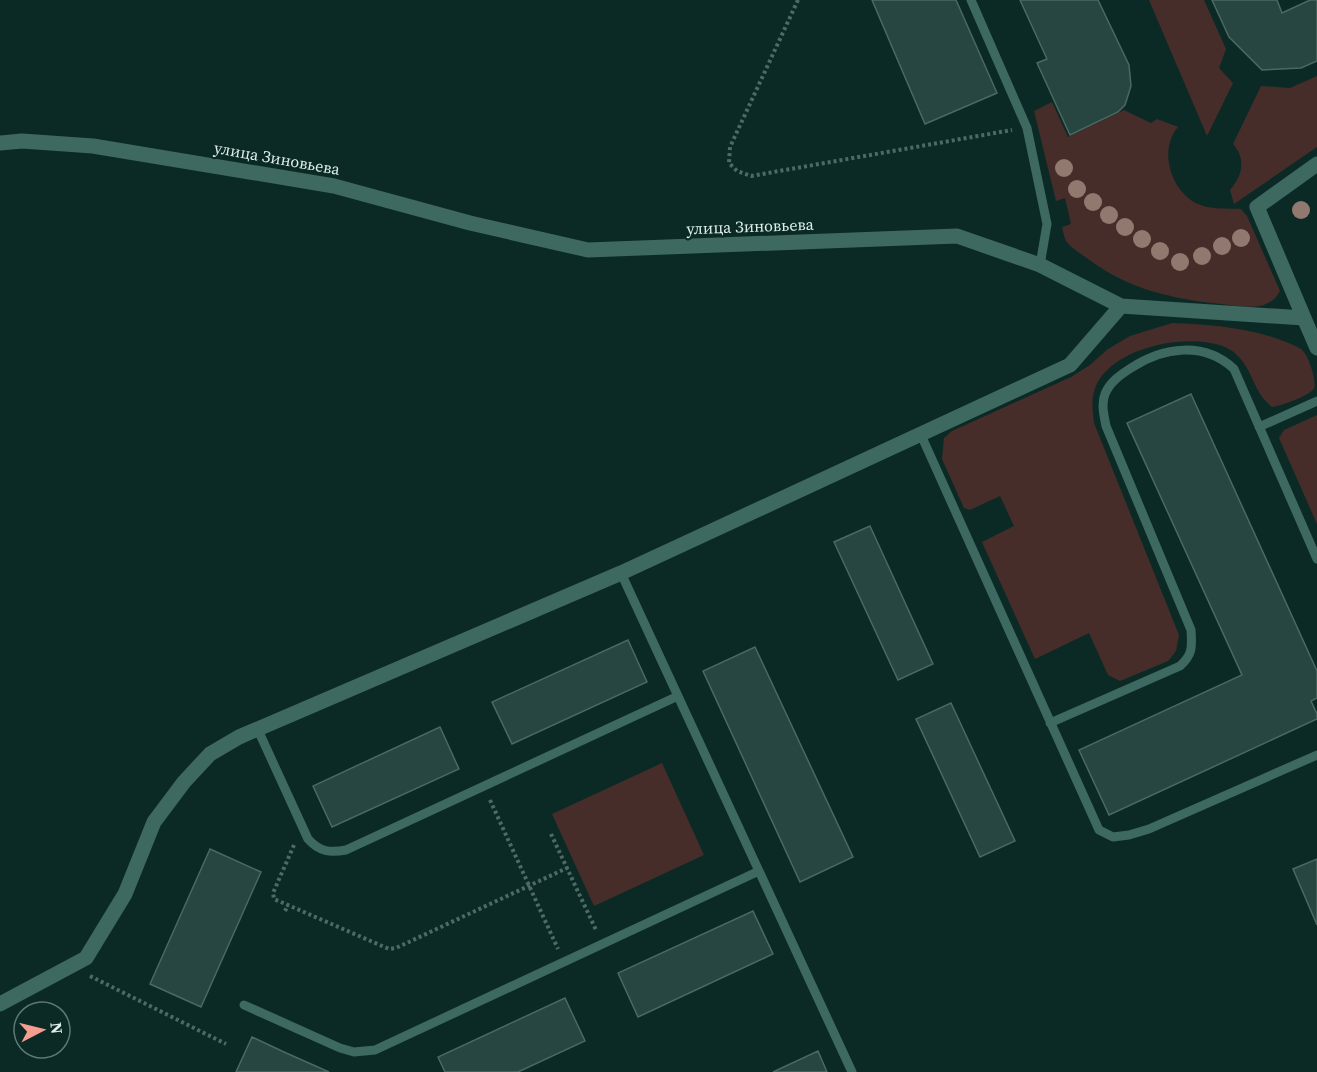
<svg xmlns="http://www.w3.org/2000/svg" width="1317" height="1072" font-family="'Source Serif 4',serif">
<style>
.green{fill:#472d29}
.building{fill:#284641;stroke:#4b6963;stroke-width:1.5}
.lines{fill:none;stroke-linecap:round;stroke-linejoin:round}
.path{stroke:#4f6a65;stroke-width:4;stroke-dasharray:3 3;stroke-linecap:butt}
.lane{stroke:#3d6961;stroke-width:9}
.street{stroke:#3d6961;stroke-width:15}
.tree{fill:#917970}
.labels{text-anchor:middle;stroke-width:4.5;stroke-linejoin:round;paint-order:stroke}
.street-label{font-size:16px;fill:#ddeeea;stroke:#0b2a25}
</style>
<rect width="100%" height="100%" fill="#0b2a25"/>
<path class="green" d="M1149 0H1204L1226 49 1219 68 1233 83 1207 136Z
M1317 76V147L1234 204 1230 190C1243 175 1246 159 1233 144L1261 86 1290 88Z
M1052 102 1068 137 1124 110 1151 123 1157 119 1178 127C1158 150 1171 192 1198 204 1212 210 1227 208 1241 209L1247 216 1280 291C1269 313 1241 306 1221 304 1174 299 1130 290 1091 261 1084 256 1071 248 1066 241 1064 237 1063 231 1062 227L1071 224 1065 198 1056 201 1034 111Z
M1172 323C1209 324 1252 328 1286 342 1291 344 1300 347 1303 351 1309 357 1317 382 1314 389 1308 396 1281 406 1272 407 1251 391 1253 363 1229 349 1193 330 1105 347 1094 392 1091 402 1093 413 1094 423L1179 635 1176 651 1168 661 1120 681 1108 675 1089 633 1035 659 982 542 1014 526 1000 496 970 510 964 508 942 459 944 438 952 431 1071 377 1090 365 1108 349 1130 336Z
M1317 415V524L1279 438 1284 430Z
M662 763 704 855 594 906 552 814Z"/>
<path class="building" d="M872 0H956L997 93 925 124Z
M1020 0H1098L1129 65 1131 86 1125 105 1118 112 1070 135 1037 63 1047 59Z
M1212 0H1277L1282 13 1310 0H1317V61L1301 68 1262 70 1229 37Z
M1191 394 1317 671V698L1311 701 1317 714V719L1109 815 1079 750 1242 675 1127 423Z
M870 526 933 664 898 680 834 542Z
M628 640 647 682 512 744 492 702Z
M755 647 853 857 800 882 703 671Z
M951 703 1015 841 980 857 916 719Z
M440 727 459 769 332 827 313 786Z
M210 849 261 872 201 1007 150 984Z
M1317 859V925L1293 869Z
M753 911 773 954 638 1017 618 973Z
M565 998 585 1041 518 1072H445L438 1057Z
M252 1037 284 1052 329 1072H236Z
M818 1051 827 1072H773Z"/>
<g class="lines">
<path class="path" d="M798 0 730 147 729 163 737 171 751 176 1012 130
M490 800 558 949
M551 834 596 930
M294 845 273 893 274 899 389 949 396 948 567 868
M285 911 288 905
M90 976 226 1044"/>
<path class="lane" d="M971 0 1027 128 1047 224 1040 265
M1259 427 1317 401
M921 435 1099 830 1113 837 1129 835 1149 829 1317 755
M621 573 852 1072
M1050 723 1180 666C1193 654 1192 647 1191 630L1106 426C1104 416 1101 404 1105 394 1110 382 1120 375 1131 368 1163 347 1204 341 1234 369L1317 559
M258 730 308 839C320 852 330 853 346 850L678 696
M244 1005 340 1048 354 1052 375 1050 759 871"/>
<path class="street" d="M0 143 22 141 93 146 334 186 470 223 588 250 957 236 1040 265 1121 306 1304 318 1257 207 1317 164
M1304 318 1317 348
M0 1004 86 958 125 894 154 822 184 782 210 754 239 737 621 573 1070 365 1121 306"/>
</g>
<g class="tree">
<circle cx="1064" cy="168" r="9"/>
<circle cx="1077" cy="189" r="9"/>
<circle cx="1093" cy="202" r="9"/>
<circle cx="1301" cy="210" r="9"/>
<circle cx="1109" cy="215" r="9"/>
<circle cx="1125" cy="227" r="9"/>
<circle cx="1241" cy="238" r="9"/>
<circle cx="1142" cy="239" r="9"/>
<circle cx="1222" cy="246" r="9"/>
<circle cx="1160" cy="251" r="9"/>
<circle cx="1202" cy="256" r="9"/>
<circle cx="1180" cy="262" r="9"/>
</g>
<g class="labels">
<g class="street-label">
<text transform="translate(277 158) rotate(10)" y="6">улица Зиновьева</text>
<text transform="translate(750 226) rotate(-2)" y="6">улица Зиновьева</text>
</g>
</g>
<g transform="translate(42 1030) rotate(83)"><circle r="28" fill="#0b2a25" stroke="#5f7874" stroke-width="1.5"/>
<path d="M0-4.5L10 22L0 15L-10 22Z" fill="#f59d8e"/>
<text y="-9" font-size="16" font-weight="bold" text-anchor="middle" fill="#ddeeea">N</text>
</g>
</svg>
